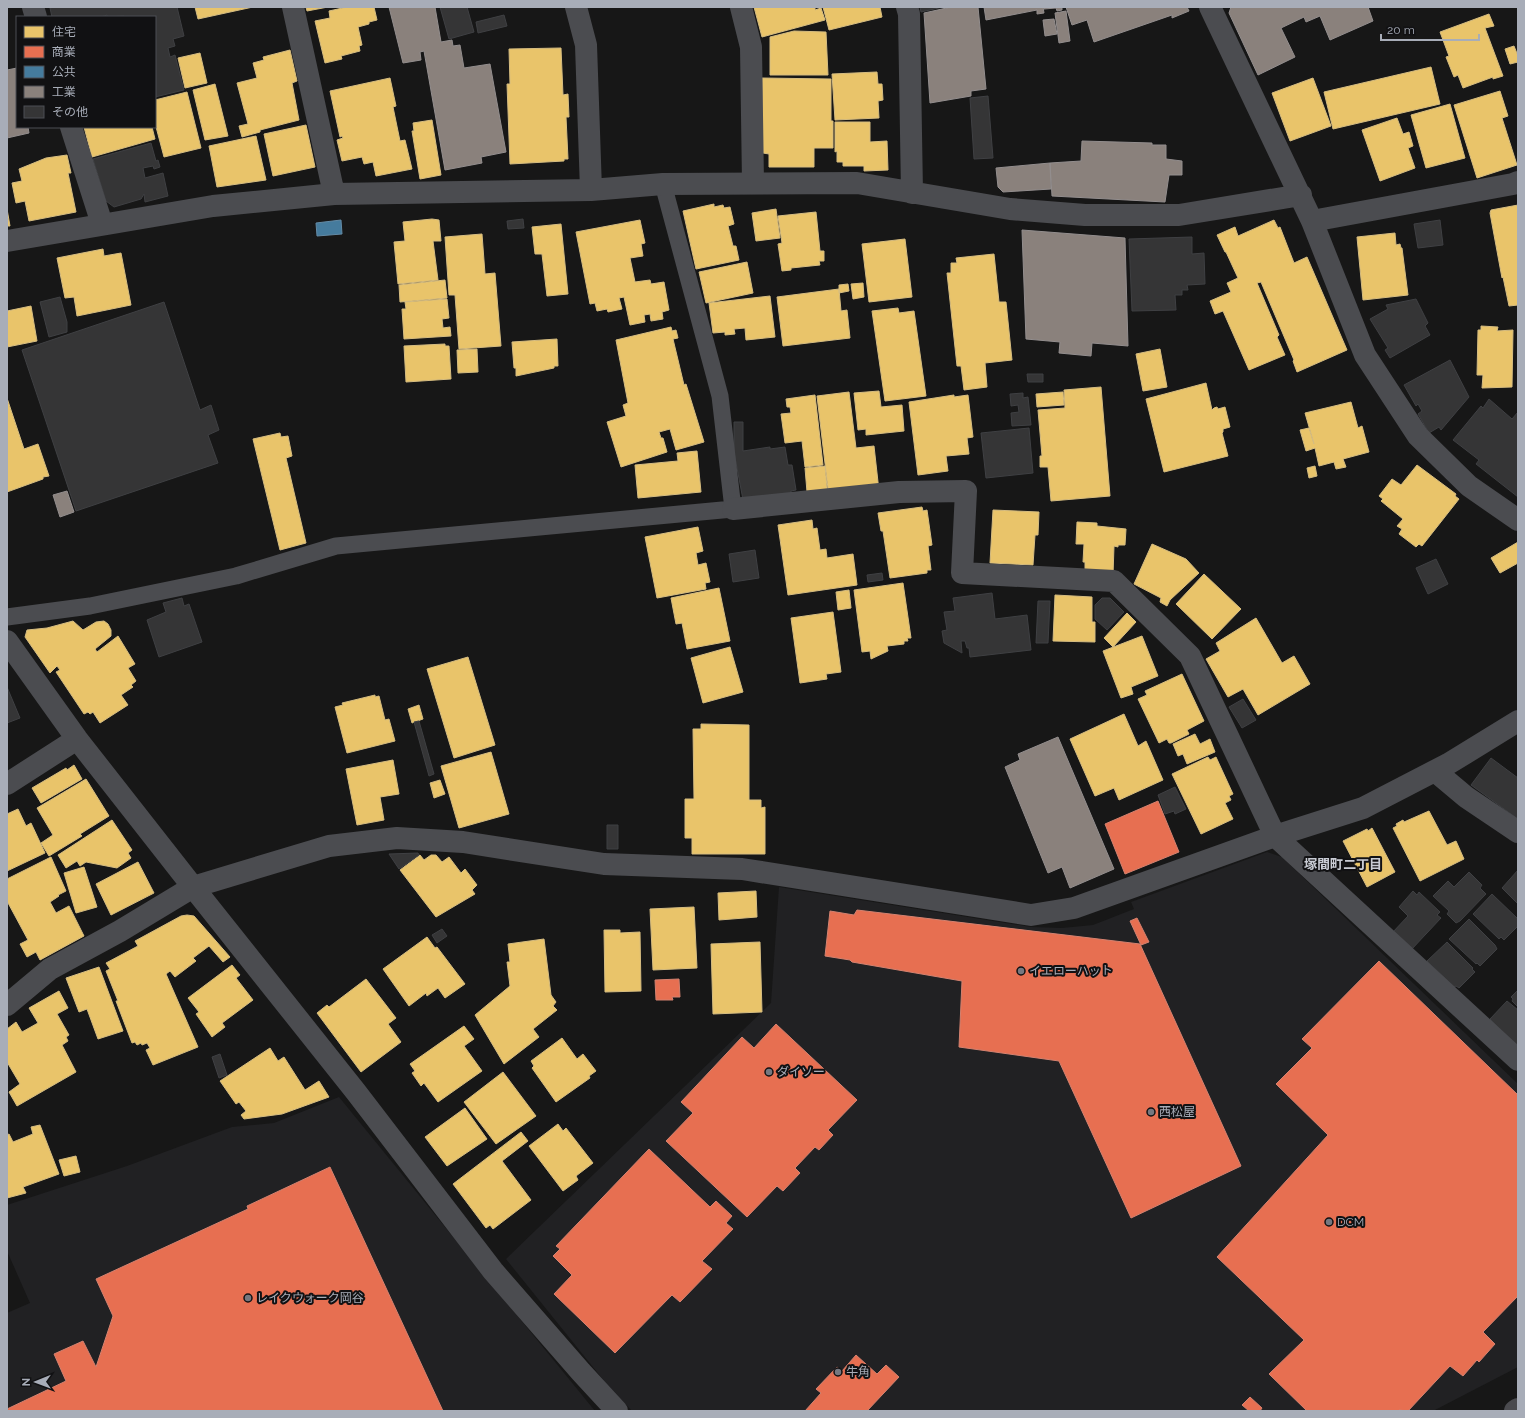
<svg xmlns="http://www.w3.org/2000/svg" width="1525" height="1418" font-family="Raleway,'Noto Sans JP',sans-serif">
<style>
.built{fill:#212123}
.homes{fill:#e9c46a;stroke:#d6bd81}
.shops{fill:#e76f51;stroke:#d48270}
.public{fill:#457b9d;stroke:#638aa5}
.industry{fill:#8a817c;stroke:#938e8e}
.building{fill:#353536;stroke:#3f4043}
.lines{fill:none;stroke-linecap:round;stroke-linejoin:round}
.lane{stroke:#4b4c50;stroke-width:17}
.street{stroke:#4b4c50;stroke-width:22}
.secondary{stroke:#4a4a4e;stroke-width:22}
.poi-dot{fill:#757880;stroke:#111113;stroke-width:1.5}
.labels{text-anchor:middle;stroke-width:4;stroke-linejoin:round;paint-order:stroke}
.poi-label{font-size:12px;fill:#a8adb8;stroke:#111113;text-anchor:start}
.neighbourhood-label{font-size:13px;font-weight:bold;fill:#c9ccd4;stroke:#111113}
</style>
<rect width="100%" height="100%" fill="#171717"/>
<path class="built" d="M1267 852 1282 857 1518 1084V1367L1433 1411H632L605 1382 506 1259 771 1003 779 887 1031 927 1062 928 1093 925 1134 909 1131 902Z
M339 1097 595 1411H7V1313L30 1303 7 1251V1205L127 1166 232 1127 274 1123Z"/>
<path class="homes" d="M195 7H253L198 19Z
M306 7H328L307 11Z
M347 7H374L377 20 369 22V24L358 27 362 45 359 46 360 51 341 56 342 59 325 63 315 21 330 18 329 11Z
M754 7H815V10L821 8 825 20 762 37Z
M823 7H880L882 17 829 30Z
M1489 14 1494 26 1485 28 1503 76 1493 79V77L1463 88 1458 75 1454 77 1446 57 1449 56 1440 32Z
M794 31 826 32 828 75H770V37Z
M1514 46 1518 56V62L1510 64 1505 49Z
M561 48 563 95 568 94 569 117H566L568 159H564V161L510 164 507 84H510L509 49Z
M290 50 297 81 292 83 299 120 260 130V132L242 137 239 126 248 124 237 83 257 78 253 63 264 60 263 57Z
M200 53 207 83 185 88 178 58Z
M1431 67 1440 104 1333 129 1324 92Z
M877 72 878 84H882L883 100 878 101 879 118 835 120 832 74Z
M390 78 396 106 393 107 400 141 405 140 412 169 376 176 373 162 364 164 362 157 342 161 337 140 343 138 342 136 340 137 330 91Z
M762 78 831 79V121H833V148H814V167H769V154L763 153Z
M1313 78 1331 126 1290 141 1272 93Z
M215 84 228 136 205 140 193 90Z
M1500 91 1508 116 1502 118 1517 165 1477 178 1454 105Z
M187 92 201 148 164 157 155 123V100Z
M1450 104 1465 158 1426 168 1411 115Z
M1397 118 1403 134 1409 132 1413 146 1408 148 1415 168 1380 181 1362 130Z
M432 120 441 175 420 179 412 131H414L413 123Z
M835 122H870V142L887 141 888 170 864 171V166H843V162H837V151L835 152Z
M306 125 315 167 273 176 264 134Z
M84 127H152L155 139 92 157Z
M256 136 266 180 217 187 209 146Z
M67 155 71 173H68L76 212 29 221 25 201 16 203 12 183 22 181 19 169 46 158Z
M714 204V207L723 205 724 208 730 207 734 224 728 226 733 246H736L739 260 696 269 683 211Z
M1518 205V305L1509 306 1503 277 1502 278 1490 213 1491 210Z
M7 209 10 226H7Z
M776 209 780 238 756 241 752 213Z
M816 212 820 251H824V261H819L820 265 791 268V270L782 271 778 244 782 243 778 216Z
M432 219 439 220 441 241H433L438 280 398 284 394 242 405 241 403 222Z
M640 220 645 243 641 244 643 256 630 258 635 282 650 280 651 284 664 282 669 310 662 312 663 319 651 321 650 314 644 315 645 322 630 325 624 297 619 298 622 309 608 312 607 309 597 311 595 303 590 304 576 232Z
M1274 220 1278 228 1280 227 1294 263 1307 257 1347 350 1297 372 1293 361 1294 360 1261 282 1257 283 1279 335 1277 337 1285 355 1249 370 1223 311 1215 314 1210 301 1231 292 1227 283 1238 278 1226 252H1225L1217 235 1235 227 1238 236Z
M561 224 568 294 547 296 542 254H535L532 227Z
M1395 233 1396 245 1400 244 1401 248H1402L1408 295 1363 300 1357 237Z
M482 234 485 274 495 273 501 346 459 349 455 295H449L445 237Z
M905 239 912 297 869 302 862 244Z
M103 249 104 256 121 253 131 305 77 316 74 297 65 298 57 258Z
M994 254 999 302H1006L1012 360 985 363 987 387 964 390 961 366H957L947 273H951V263H957L956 258Z
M747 262 753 293 706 303 699 272Z
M445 280 447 298 400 302 399 285Z
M863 283 864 297 853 299 851 284Z
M848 284 849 291 839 293V285Z
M839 289 841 311 847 310 850 338 783 346 777 297Z
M770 296 775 337 746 340 745 328 734 329 735 334 725 335V332L713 333 709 303Z
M447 299 449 318 442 319 443 328 450 327 451 336 404 339 402 309H406L405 302Z
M31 306 37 341 7 347V311Z
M898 308 899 313 914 311 926 396 885 401 872 311Z
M1481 326 1498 327 1497 331 1513 330 1512 387 1482 388 1483 375H1477L1478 330H1481Z
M671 327 672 331 676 330 678 338 673 339 684 385 686 384 704 442 676 450 670 429 659 432 661 438H663L667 452 621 467 607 422 626 416 623 405 628 403 616 340Z
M557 339 558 366H554V368L516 376V368H514L512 342Z
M445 344V346H449L451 379 406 382 404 346Z
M477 349 478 372 458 373 457 350Z
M1160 349 1167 387 1143 391 1136 354Z
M1206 383 1212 410 1214 408 1217 407 1218 409 1225 407 1230 427 1223 429V432L1222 433 1228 456 1164 472 1146 399Z
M1101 387 1110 496 1051 501 1048 467H1040V456H1042L1038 410 1065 408 1064 390Z
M879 391 881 407 902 405 904 431 866 435V429L858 430 854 393Z
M849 392 856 448 874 446 879 491 829 497 817 396Z
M1063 392 1064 405 1037 407 1036 394Z
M815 395 823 465 805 467 802 441 785 443 781 414 791 413 790 407H787L786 399Z
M954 395V397L968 395 973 437 967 438 969 454 946 456 948 471 918 475 909 402Z
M7 398 24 449 38 444 49 476 43 477V479L7 492Z
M1351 402 1358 428 1362 426 1369 452 1343 459 1346 467 1336 469 1334 462 1319 466 1315 448 1306 451 1300 430 1309 428 1314 444 1305 413Z
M280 433 281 437 288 436 292 456 286 458 306 543 280 550 253 439Z
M697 451 701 492 638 498 635 465 678 461 677 453Z
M1417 465 1456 494 1455 496 1459 499 1422 546 1419 544 1416 547 1399 534 1402 529 1397 526 1403 519 1381 501 1383 499 1379 496 1392 479 1401 485Z
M825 466 828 498 807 492 805 468Z
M1315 466 1317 476 1309 478 1307 468Z
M922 507 923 511 927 510 932 545 928 546 931 570H927V573L890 578 883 531H881L878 513Z
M993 510 1039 512 1038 535H1035L1033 565 990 563Z
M812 520 813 529 817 528 820 550 826 549 827 558 853 554 857 585 788 595 778 525Z
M1077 522 1097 523V526L1126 529 1125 545H1118V547L1114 546 1113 575 1085 571V562H1083L1084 544H1076Z
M698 527 703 551 696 553 698 565 706 563 710 582 705 583 706 589 657 598 645 537Z
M1518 542V563L1500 573 1491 558Z
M1152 544 1186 559 1199 573 1170 600 1167 606 1160 602 1161 598 1134 584Z
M1204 574 1241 609 1212 639 1176 604Z
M903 583 911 638H907L908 641H904V644L887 646 888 651 871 659 870 651 862 652 854 590Z
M719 588 730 641 687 649 682 623 676 624 671 598Z
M849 590 851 608 838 610 836 592Z
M1055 595 1092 597V622H1095V642L1053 641Z
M833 612 841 672 826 674 827 679 800 683 791 618Z
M1127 613 1136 622 1113 647 1104 638Z
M1256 618 1282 663 1294 656 1310 684 1258 715 1243 689 1228 697 1206 659 1220 651 1216 643Z
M73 621 83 630 96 622 104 621 108 624 111 630V636L95 649 97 652 118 636 135 664 128 668 136 681 131 685 133 687 121 695 128 705 100 723 93 712 90 714 88 712 84 714 56 672 60 670 57 666 50 673 25 637 27 630 47 628Z
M1142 636 1158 676 1131 687 1133 694 1121 698 1103 651Z
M730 647 743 692 703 703 691 658Z
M468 657 495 745 454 758 427 669Z
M1182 674 1204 721 1187 730 1189 734 1171 743H1169L1167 739 1159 743 1138 699 1147 695 1145 691Z
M375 695V697L379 696 385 720 389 719 395 741 347 753 335 707 343 705 342 703Z
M419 705 423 719 412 723 408 709Z
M1124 714 1138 746 1146 741 1163 780 1119 800 1114 788 1095 796 1070 739Z
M701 724 749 725V800H761V808L765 807V854H692V838H685V799H694L693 729H701Z
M1195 734 1200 744 1210 739 1215 752 1187 764 1183 754 1178 756 1173 744Z
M491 752 509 814 459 828 441 766Z
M1208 757 1210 760 1216 757 1233 794 1229 796 1231 800 1225 803 1233 819 1201 834 1172 774Z
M393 760 399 794 380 797 384 820 357 825 346 769Z
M74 765 82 779 41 803 32 788 66 768 67 770Z
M86 779 109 816 80 834 82 836 49 856 41 843 53 835 37 808Z
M440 780 445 794 434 798 430 783Z
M18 809 26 826 31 823 45 853 7 871V814Z
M1429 811 1447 845 1456 841 1464 859 1420 881 1393 828 1397 826 1396 824 1403 820 1404 822Z
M112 820 132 850 128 853 131 858 117 868 86 862 80 866 77 861 66 868 58 855Z
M1372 828 1395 872 1367 887 1343 841 1367 829 1368 831Z
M420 855 424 860 431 855H436L442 862 449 857 461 873 465 869 477 885 472 890 475 894 436 917 400 870Z
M51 857 66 891 58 895 59 896 50 902 56 913 69 906 84 936 40 960 36 952 27 957 20 944 28 940 7 901V883L8 882 7 879Z
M138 862 154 893 111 915 96 884Z
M84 867 97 907 76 913 64 873Z
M756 891 757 917 719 920 718 893Z
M694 907 697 968 653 970 650 909Z
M187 915 194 916 230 957 223 962 209 946 193 958 196 961 175 977 170 971 166 974 198 1047 153 1065 146 1050 150 1048 147 1043 142 1045 141 1043 137 1045 135 1042 132 1043 116 1001H118L106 971 110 969 106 963 138 946 135 941 181 916Z
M604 930H620V933L640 932 641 991 605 992Z
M427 937 435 948 437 947 465 984 445 998 438 988 427 996 426 993 409 1006 383 969Z
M544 939 551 995 556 1002 553 1006 557 1010 533 1029 539 1037 504 1064 475 1015 510 986 507 962H510L508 944Z
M760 942 762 1012 713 1014 711 944Z
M232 965 240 975 236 978 253 1000 222 1023 225 1027 212 1037 196 1014 199 1012 188 998Z
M99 967 123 1031 98 1039 87 1009 79 1012 66 978Z
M366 979 396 1018 388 1024 401 1042 361 1072 317 1013 327 1005 329 1007Z
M59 991 68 1008 57 1014 69 1035 66 1037 68 1041 62 1045 76 1072 17 1106 9 1092 20 1084 7 1062V1029L16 1022 22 1032 38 1023 29 1008Z
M464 1026 474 1039 464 1046 482 1071 438 1102 424 1083 421 1086 412 1073 415 1071 410 1064Z
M562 1038 577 1059 583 1054 596 1071 589 1076 590 1078 556 1102 532 1068 534 1066 531 1061Z
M270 1048 278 1061 284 1057 305 1090 319 1081 329 1097 282 1114 244 1119 241 1115 246 1111 239 1102 236 1104 220 1081Z
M503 1072 536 1116 496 1144 464 1102Z
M465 1108 487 1139 447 1166 425 1137Z
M558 1124 563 1131 566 1128 593 1163 576 1176 578 1180 563 1191 529 1146Z
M40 1125 59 1174 23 1187 26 1193 7 1198V1135L9 1134 13 1142 33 1134 31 1127Z
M521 1132 528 1141 502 1161 531 1200 493 1229 490 1225 486 1228 453 1184Z
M76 1156 80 1172 64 1176 59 1160Z"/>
<path class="shops" d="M1158 801 1179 852 1125 874 1105 824Z
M857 910 1140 944 1241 1166 1131 1218 1059 1061 959 1047 962 981 852 962 850 960 825 956 830 911 854 915Z
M1137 918 1149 942 1141 945 1130 921Z
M1379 961 1518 1095V1296L1483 1332 1495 1344 1479 1362 1477 1360 1463 1376 1450 1366 1408 1411 1399 1410 1398 1411H1307L1269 1374 1304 1340 1217 1257 1328 1135 1276 1084 1312 1048 1302 1039Z
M679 979 680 997H672L673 1000H656L655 980Z
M776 1024 857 1100 828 1130 833 1135 819 1150 815 1147 795 1168 800 1173 783 1191 777 1186 747 1217 666 1141 693 1113 681 1102 742 1037 754 1048Z
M649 1149 710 1207 716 1201 732 1216 726 1223 733 1229 702 1261 712 1269 680 1302 672 1295 615 1353 554 1294 572 1275 553 1256 560 1249 556 1246Z
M330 1167 443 1411H7V1409L66 1381 54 1354 83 1341 96 1367 113 1316 96 1279 248 1209 247 1206Z
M856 1355 877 1374 886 1365 899 1377 867 1411H805L821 1393 816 1389 837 1367 842 1371Z
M1250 1397 1262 1408 1260 1411H1249L1242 1405Z"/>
<path class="public" d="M341 220 342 234 317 236 316 223Z"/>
<path class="industry" d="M389 7H435L441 42 452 40 453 46 460 45 464 68 490 64 506 152 481 157 482 163 445 170 424 51 420 52 421 60 403 63Z
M951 7H978L986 89 971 91V96L930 103 924 13Z
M984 7H1043L1044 13 1037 14V10L986 20Z
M1044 7H1062V10L1057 11 1056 8 1044 9Z
M1066 7H1187L1189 11 1172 18V15L1094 42 1087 20 1072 25Z
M1231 7H1368L1373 21 1330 40 1320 16 1306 22 1304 17 1281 28 1295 57 1258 75 1229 13Z
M1066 11 1070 41 1059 43 1055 13Z
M1054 19 1057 34 1045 36 1043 20Z
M17 68V127H28L29 133 7 138V70Z
M1082 141 1152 143V145H1166V159L1182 161V175H1169L1165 202 1052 196 1050 163 1081 161Z
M1050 163 1051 189 1003 192 998 187 996 168Z
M1022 230 1125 238 1128 346 1092 343 1091 356 1059 353 1060 342 1026 339Z
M67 491 74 512 60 517 53 495Z
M1058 737 1114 869 1070 888 1062 867 1048 873 1005 767 1020 760 1018 754Z"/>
<path class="building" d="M55 7H179H177L184 36 173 39 175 46 168 48 170 57 175 55 184 90 155 97V17H124V16L107 17V15L101 17H52L50 8Z
M440 7H467L474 32 449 39Z
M920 7H943L921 12Z
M504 15 507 26 478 33 476 22Z
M988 96 993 158 974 159 970 98Z
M151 143 156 161 158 160 160 167 154 169 153 166 143 168 145 178 163 173 168 196 145 202 144 194 141 199 114 207 106 201 93 159Z
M523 219 524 228 508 229 507 221Z
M1440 220 1443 245 1418 248 1414 224Z
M1192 237V254L1204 253 1205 284 1187 285 1188 290H1182V295H1175L1176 310 1132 311 1129 239Z
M60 297 67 322V332L49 337 40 302Z
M1416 299 1428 323 1425 326 1430 335 1390 358 1385 350 1388 348 1370 319 1388 309 1386 305Z
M164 302 200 410 211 405 219 430 208 435 218 463 76 511 22 350Z
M1450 360 1469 397 1441 430 1439 427 1429 433 1418 414 1422 411 1418 404 1416 406 1404 385Z
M1027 374H1043V382H1028Z
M1023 393V398L1028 397 1031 425 1012 426 1011 413 1019 412 1018 405 1011 406 1010 394Z
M1489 399 1512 419 1518 412V497L1476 464 1479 460 1453 440 1481 406 1483 408Z
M734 422H743V451L770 447V449L785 447 788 465H792L796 490 791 491V493L744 505 734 452Z
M1029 428 1033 473 986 478 981 433Z
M755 550 759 578 733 582 729 554Z
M1436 559 1448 584 1428 594 1416 568Z
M882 573 883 580 868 582 867 575Z
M992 593 995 619 1027 615 1031 650 970 657 969 648H967L965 641H961L962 653 944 643 942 631 947 630 944 612 955 611 953 598Z
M182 598 184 606 189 604 202 642 159 657 147 620 166 612 163 603Z
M1102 598H1110L1124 612 1107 630 1095 619V605Z
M1038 601H1050L1048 643H1036Z
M7 687 20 718 7 723Z
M1243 699 1256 720 1242 728 1229 707Z
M419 721 434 774 429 776 414 722Z
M1491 758 1518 778V819L1471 785Z
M1175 787 1186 809 1175 814 1174 811 1165 814 1158 795Z
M607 825H618V849H607Z
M418 853 419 855 399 869 389 854Z
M1518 870V904L1502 888Z
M1469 872 1482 885 1480 888 1486 894 1460 921 1456 923 1447 914 1449 911 1433 896 1448 881 1454 887Z
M1413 891 1417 895 1419 892 1440 912 1437 915 1441 918 1411 950 1392 933 1408 916 1399 907Z
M1492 894 1518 919V926L1504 940 1501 937 1499 939 1473 914Z
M1469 919 1495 945 1497 949 1480 966 1477 963 1476 964 1449 939Z
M442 929 447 936 437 943 432 935Z
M1447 942 1473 968 1472 969 1475 972 1459 988 1456 986 1454 987 1427 961Z
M1518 990V1007L1512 1001 1513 999 1511 997Z
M1507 1001 1518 1010V1049L1490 1019Z
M220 1054 227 1075 219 1078 212 1057Z"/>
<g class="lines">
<path class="lane" d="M7 617 90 606 236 576 336 546 733 509 720 396 663 184"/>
<path class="street" d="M33 7 36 17
M293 7 334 194
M576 7 586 45 591 190
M741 7 751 47 753 183
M907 7 909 14 912 193
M1210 7 1312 221 1365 355 1418 436 1469 486 1518 520
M71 127 102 224
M1312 221 1513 184 1518 182
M7 241 213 206 334 194 591 190 663 184 857 183 1010 209 1085 215H1179L1301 195
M733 509 899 492 966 491 962 573 1114 581 1190 656 1275 836 1518 1060
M7 641 77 739 193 887 356 1092 493 1271 581 1372 617 1411
M1435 771 1466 797 1518 832
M7 784 77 739
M7 1005 50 969 120 931 193 887 329 846 397 838 463 842 604 864 742 869 1031 915 1074 908 1275 836 1363 808 1448 764 1518 721"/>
<path class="secondary" d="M1515 1411 1518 1409"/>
</g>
<g class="poi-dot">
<circle cx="1021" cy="971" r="4"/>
<circle cx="769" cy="1072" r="4"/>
<circle cx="1151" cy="1112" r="4"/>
<circle cx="1329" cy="1222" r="4"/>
<circle cx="248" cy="1298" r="4"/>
<circle cx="838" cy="1372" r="4"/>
</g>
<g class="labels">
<g class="poi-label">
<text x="1029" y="975">イエローハット</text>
<text x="777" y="1076">ダイソー</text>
<text x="1159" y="1116">西松屋</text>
<text x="1337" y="1226">DCM</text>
<text x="256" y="1302">レイクウォーク岡谷</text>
<text x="846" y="1376">牛角</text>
</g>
<g class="neighbourhood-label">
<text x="1343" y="869">塚間町二丁目</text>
</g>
</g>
<rect width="1525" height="1418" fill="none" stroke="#a8adb8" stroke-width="16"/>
<rect x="16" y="16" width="140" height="112" fill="#111113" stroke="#4d4f55"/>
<rect x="24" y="26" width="20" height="12" fill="#e9c46a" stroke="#4d4f55"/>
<text x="52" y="36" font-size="12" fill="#a8adb8">住宅</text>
<rect x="24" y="46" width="20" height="12" fill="#e76f51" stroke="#4d4f55"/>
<text x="52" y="56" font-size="12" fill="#a8adb8">商業</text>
<rect x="24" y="66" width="20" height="12" fill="#457b9d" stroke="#4d4f55"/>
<text x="52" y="76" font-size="12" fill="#a8adb8">公共</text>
<rect x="24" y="86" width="20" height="12" fill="#8a817c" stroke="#4d4f55"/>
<text x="52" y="96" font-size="12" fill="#a8adb8">工業</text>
<rect x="24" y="106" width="20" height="12" fill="#353536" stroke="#4d4f55"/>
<text x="52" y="116" font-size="12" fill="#a8adb8">その他</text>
<g transform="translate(36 1382) rotate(269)" stroke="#111113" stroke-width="3" paint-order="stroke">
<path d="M0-3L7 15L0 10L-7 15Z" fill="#a8adb8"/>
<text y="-6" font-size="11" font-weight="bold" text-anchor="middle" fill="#a8adb8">N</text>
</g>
<path d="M1381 34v6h98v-6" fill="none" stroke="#a8adb8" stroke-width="2"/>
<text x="1387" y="34" font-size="12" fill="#a8adb8" stroke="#111113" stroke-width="3" paint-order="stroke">20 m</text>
</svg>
